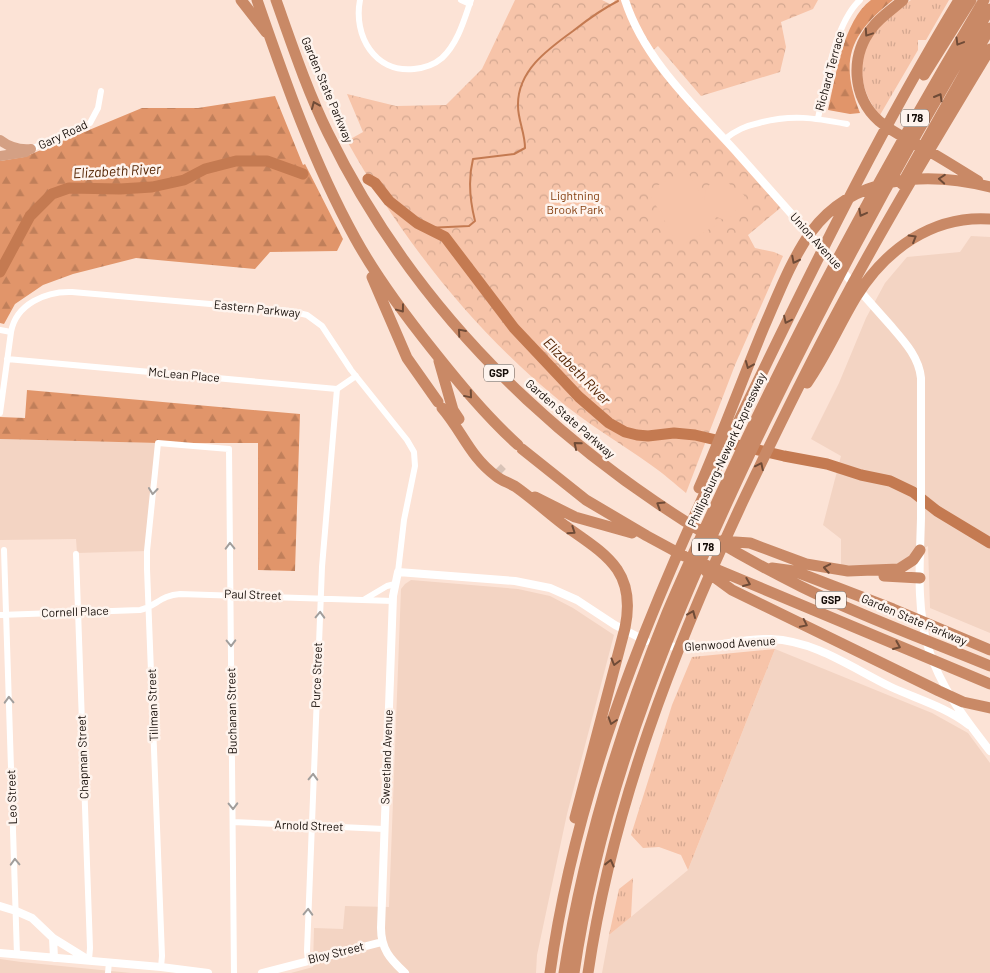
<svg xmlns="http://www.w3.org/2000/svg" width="990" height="973" font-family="Barlow,sans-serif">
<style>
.built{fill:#f3d4c3}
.grass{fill:url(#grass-tufts)}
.forest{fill:url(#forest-firs)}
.park{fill:url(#park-crowns)}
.garden{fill:#f7c4a9}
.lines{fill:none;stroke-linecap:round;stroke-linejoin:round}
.stream{stroke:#c47a51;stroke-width:2}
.river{stroke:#c47a51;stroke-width:11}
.motorway-tunnel{stroke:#d9c3b7;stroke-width:11;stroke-dasharray:11 5.5;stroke-linecap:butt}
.minor{stroke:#fff;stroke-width:6}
.tertiary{stroke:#fff;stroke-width:8}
.trunk{stroke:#d4a084;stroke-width:10}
.motorway{stroke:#c98966;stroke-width:11}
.oneway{stroke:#6f4b37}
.oneway2{stroke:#a19e9c}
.labels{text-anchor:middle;stroke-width:5;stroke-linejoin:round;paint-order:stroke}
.shield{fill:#fef4ee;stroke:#5b524d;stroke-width:1}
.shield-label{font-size:11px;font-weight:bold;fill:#150d08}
.street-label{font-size:12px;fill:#150d08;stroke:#fef4ee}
.park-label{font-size:12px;fill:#864112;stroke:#fef4ee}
.water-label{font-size:14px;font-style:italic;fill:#542403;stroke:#fef4ee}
</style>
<defs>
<pattern id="grass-tufts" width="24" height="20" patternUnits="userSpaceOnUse" patternTransform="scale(1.25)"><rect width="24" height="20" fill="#f7c4a9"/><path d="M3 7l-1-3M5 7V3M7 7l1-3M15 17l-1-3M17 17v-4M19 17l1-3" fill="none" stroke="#d3a790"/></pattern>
<pattern id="forest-firs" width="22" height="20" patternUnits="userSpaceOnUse" patternTransform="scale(1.25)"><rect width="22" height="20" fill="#e1956a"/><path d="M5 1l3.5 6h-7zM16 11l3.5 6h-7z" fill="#c07f5a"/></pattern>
<pattern id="park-crowns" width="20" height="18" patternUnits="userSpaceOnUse" patternTransform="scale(1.25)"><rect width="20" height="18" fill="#f7c4a9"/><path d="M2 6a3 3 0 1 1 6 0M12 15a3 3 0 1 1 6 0" fill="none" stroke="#d3a790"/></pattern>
</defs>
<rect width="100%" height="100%" fill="#fce3d6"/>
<path class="built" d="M971 236 990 237V633L930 608 928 546 896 565H841V539L823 525 841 456 811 439 839 383 866 318 885 283 907 257 960 252Z
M0 439 158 443 147 551 77 553 76 539 0 540Z
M411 580 518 589 550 596 573 608 614 635 567 814 537 955 536 973H291L313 967 314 928 343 929 345 906 389 907 401 589 405 584Z
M775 649 932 713 968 733 990 763V973H602L609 935 688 870Z
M0 959 21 962 131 973H0Z"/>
<path class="grass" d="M911 0H949L926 40H918V50L880 115C860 92 856 63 871 36 879 22 898 10 911 0Z
M775 649 688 870 681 855 659 847 643 848 631 835 672 705 692 657Z
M633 878 631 917 609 935 619 889Z"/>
<path class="forest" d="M871 0H893C850 34 839 60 860 113L850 114 828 110C836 76 843 21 871 0Z
M275 96 303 165 305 164 343 239 337 251 270 252 255 269 136 258 73 274 43 285 15 304 4 324 0 323V161L24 157 142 108H198Z
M27 390 300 414 295 571 258 570V443H158L0 439V417L25 418Z"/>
<path class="park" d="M515 0H602L612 5 615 0H818L813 9 781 22 786 47 780 72 701 96 658 46 651 52 784 205 748 235 755 248 774 252 783 256 735 365 686 493C675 484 663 473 651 465 619 442 584 422 554 396 469 325 401 238 347 141L363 132 347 94 396 106 446 105 482 69Z"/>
<path class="garden" d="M686 169 704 200 706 188 719 176 744 195 745 200 727 221 714 216 718 224 679 247 648 191Z"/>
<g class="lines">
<path class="stream" d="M427 228 469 226 475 221C470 201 468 179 473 159L514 154 525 148C525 133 518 120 518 106 517 71 548 49 573 31 587 20 602 9 618 1"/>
<path class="river" d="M368 179 375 183 389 201 417 223 445 237 514 328 579 397 609 423 625 432 637 435 648 436 674 433 695 435 784 456 827 464 861 475 890 481 913 492 937 511 990 543
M0 272 30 216 52 194 69 188 120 189 152 187 184 180 205 169 236 161H267L303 174"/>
<path class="motorway-tunnel" d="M497 468 502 473"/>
<path class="minor" d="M360 0C353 36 375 73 414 69 424 68 435 64 442 58 458 43 464 20 471 0
M461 0 470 4
M818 118C826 84 834 24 860 0
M725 139C736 130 745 126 759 123 791 114 815 118 847 124
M31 149 90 123 98 108 101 91
M0 330 11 332
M7 359 337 389 356 376
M0 413 11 332C16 304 46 291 72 292L290 311 307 315 322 326 351 370 407 440 414 452 415 466 404 520 398 572
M4 550 17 955
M76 554 90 948 89 960
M365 599 387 586 395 584
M0 615 140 610C155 607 161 595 180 594L393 601
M233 822 384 829
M308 961 307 951 322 567 337 389
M161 967 162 956 147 569V551L158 443 229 449 234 973
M108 973 109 962"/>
<path class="tertiary" d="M625 0C645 62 697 108 739 155 790 212 841 269 891 326 904 341 919 357 921 378 921 425 921 471 921 518 920 561 916 606 928 647 940 687 965 719 990 751
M662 645C678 648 694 648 711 646 731 643 751 638 771 639 816 641 852 668 891 687 917 699 946 707 969 725
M0 906 16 911 32 918 53 938 87 959
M53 938 54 958
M0 953 161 967 208 973
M262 973 382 942
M405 973C390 959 381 949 381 928L393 596 398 572 515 581 550 588 577 600 615 625 646 641"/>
<path class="trunk" d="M0 140C9 147 20 150 31 149
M0 156 26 152"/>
<path class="motorway" d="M241 0 266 32
M257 0C285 81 313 162 355 238 377 278 404 314 432 349 459 383 486 416 518 445
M276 0C292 45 307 90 328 133 428 338 600 487 802 587 863 617 927 640 990 666
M903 0C893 9 880 17 872 28 850 56 852 97 879 121 893 133 910 140 925 149 943 159 960 170 978 181
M924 75 971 0
M902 184 990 28
M372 277 407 358 438 402
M439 361 453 410 459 419
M807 383C826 356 839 325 856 297 885 250 932 215 990 219
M442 408C462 431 470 457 496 476 502 481 510 483 516 487 533 499 548 513 564 525 605 554 637 570 625 628L575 818
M522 449 586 500 647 536 684 556
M699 488C722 435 742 380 764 327 778 295 791 260 811 232 853 175 926 171 990 187
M535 497 575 517 632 533
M720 541 750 543 806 564 848 571 899 569 913 560 920 550
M706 565 990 684
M772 568 794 571 893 609 990 650
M706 571 732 590 939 691 963 702 990 708
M884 576 920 578
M550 973C579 763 668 566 760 377 822 249 885 122 959 0
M564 973C583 850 620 729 667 613 692 554 720 496 747 438 819 288 899 142 984 0
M574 973C602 779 680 599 764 424 833 283 908 144 990 9
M588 973C612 808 673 651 743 501 774 436 805 372 839 309 886 221 938 135 990 49"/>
</g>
<defs><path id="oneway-chevron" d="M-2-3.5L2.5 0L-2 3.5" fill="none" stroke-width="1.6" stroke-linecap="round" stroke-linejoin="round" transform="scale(1.25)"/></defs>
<g class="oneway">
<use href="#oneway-chevron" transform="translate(868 33) rotate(124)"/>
<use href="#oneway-chevron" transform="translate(959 42) rotate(121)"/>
<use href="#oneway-chevron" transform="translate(939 97) rotate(-60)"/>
<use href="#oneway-chevron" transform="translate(315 105) rotate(-113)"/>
<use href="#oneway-chevron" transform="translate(942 179) rotate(-176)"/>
<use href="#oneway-chevron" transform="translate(862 213) rotate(118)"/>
<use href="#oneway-chevron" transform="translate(913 238) rotate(-31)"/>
<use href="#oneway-chevron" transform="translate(795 260) rotate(117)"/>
<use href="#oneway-chevron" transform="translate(401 309) rotate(53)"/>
<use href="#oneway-chevron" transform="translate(787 320) rotate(116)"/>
<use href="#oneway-chevron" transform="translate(461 332) rotate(-131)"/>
<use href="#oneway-chevron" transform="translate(749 365) rotate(112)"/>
<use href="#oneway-chevron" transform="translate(469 395) rotate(50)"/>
<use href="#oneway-chevron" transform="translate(577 445) rotate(-140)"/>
<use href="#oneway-chevron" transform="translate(760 466) rotate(-64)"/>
<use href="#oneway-chevron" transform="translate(660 505) rotate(-148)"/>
<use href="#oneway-chevron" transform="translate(572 531) rotate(34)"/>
<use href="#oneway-chevron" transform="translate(827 568) rotate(-170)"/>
<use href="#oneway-chevron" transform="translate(747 583) rotate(23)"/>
<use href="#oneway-chevron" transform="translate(692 614) rotate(-67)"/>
<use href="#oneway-chevron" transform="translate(804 624) rotate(26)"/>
<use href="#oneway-chevron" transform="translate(897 646) rotate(23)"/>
<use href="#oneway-chevron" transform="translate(615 662) rotate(105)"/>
<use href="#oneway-chevron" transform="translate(612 721) rotate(108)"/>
<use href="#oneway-chevron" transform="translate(610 863) rotate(-76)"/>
</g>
<g class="oneway2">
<use href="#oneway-chevron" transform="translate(153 491) rotate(96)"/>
<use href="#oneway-chevron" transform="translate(230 546) rotate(-91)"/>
<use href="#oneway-chevron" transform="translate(320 615) rotate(-88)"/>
<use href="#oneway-chevron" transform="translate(231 643) rotate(89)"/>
<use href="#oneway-chevron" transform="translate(9 700) rotate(-92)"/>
<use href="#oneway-chevron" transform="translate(313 777) rotate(-88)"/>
<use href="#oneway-chevron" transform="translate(233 806) rotate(89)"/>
<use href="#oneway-chevron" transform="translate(15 862) rotate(-92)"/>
<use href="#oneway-chevron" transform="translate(308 912) rotate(-88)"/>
</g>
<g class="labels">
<g class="shield">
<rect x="901" y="109.5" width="28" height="17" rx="4"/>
<rect x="484" y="364.5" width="30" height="17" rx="4"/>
<rect x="692" y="538.5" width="28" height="17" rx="4"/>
<rect x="816" y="591.5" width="30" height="17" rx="4"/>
</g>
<g class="shield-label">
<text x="915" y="122">I 78</text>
<text x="499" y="377">GSP</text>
<text x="706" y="551">I 78</text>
<text x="831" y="604">GSP</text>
</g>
<g class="street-label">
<text transform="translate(830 71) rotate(-75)" y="4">Richard Terrace</text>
<text transform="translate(327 90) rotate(67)" y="4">Garden State Parkway</text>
<text transform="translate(63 135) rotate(-25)" y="4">Gary Road</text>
<text transform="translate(816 241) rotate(48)" y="4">Union Avenue</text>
<text transform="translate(257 309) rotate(6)" y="4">Eastern Parkway</text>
<text transform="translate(184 375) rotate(5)" y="4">McLean Place</text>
<text transform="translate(570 419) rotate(41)" y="4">Garden State Parkway</text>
<text transform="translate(727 450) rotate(-65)" y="4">Phillipsburg-Newark Expressway</text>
<text transform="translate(253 595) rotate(2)" y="4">Paul Street</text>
<text transform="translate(75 612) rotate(-2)" y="4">Cornell Place</text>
<text transform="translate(914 620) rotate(23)" y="4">Garden State Parkway</text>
<text transform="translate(730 644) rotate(-4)" y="4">Glenwood Avenue</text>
<text transform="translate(317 675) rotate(-88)" y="4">Purce Street</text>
<text transform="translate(153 705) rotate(-92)" y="4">Tillman Street</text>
<text transform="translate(232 711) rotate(-91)" y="4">Buchanan Street</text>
<text transform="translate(83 757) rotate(-92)" y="4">Chapman Street</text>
<text transform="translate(387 757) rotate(-88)" y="4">Sweetland Avenue</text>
<text transform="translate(12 797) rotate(-92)" y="4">Leo Street</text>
<text transform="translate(309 826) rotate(2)" y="4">Arnold Street</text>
<text transform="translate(336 953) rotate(-14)" y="4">Bloy Street</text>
</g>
<g class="park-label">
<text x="575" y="200">Lightning<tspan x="575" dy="14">Brook Park</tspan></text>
</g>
<g class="water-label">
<text transform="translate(117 171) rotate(-3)" y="5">Elizabeth River</text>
<text transform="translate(577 371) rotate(45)" y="5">Elizabeth River</text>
</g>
</g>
</svg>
